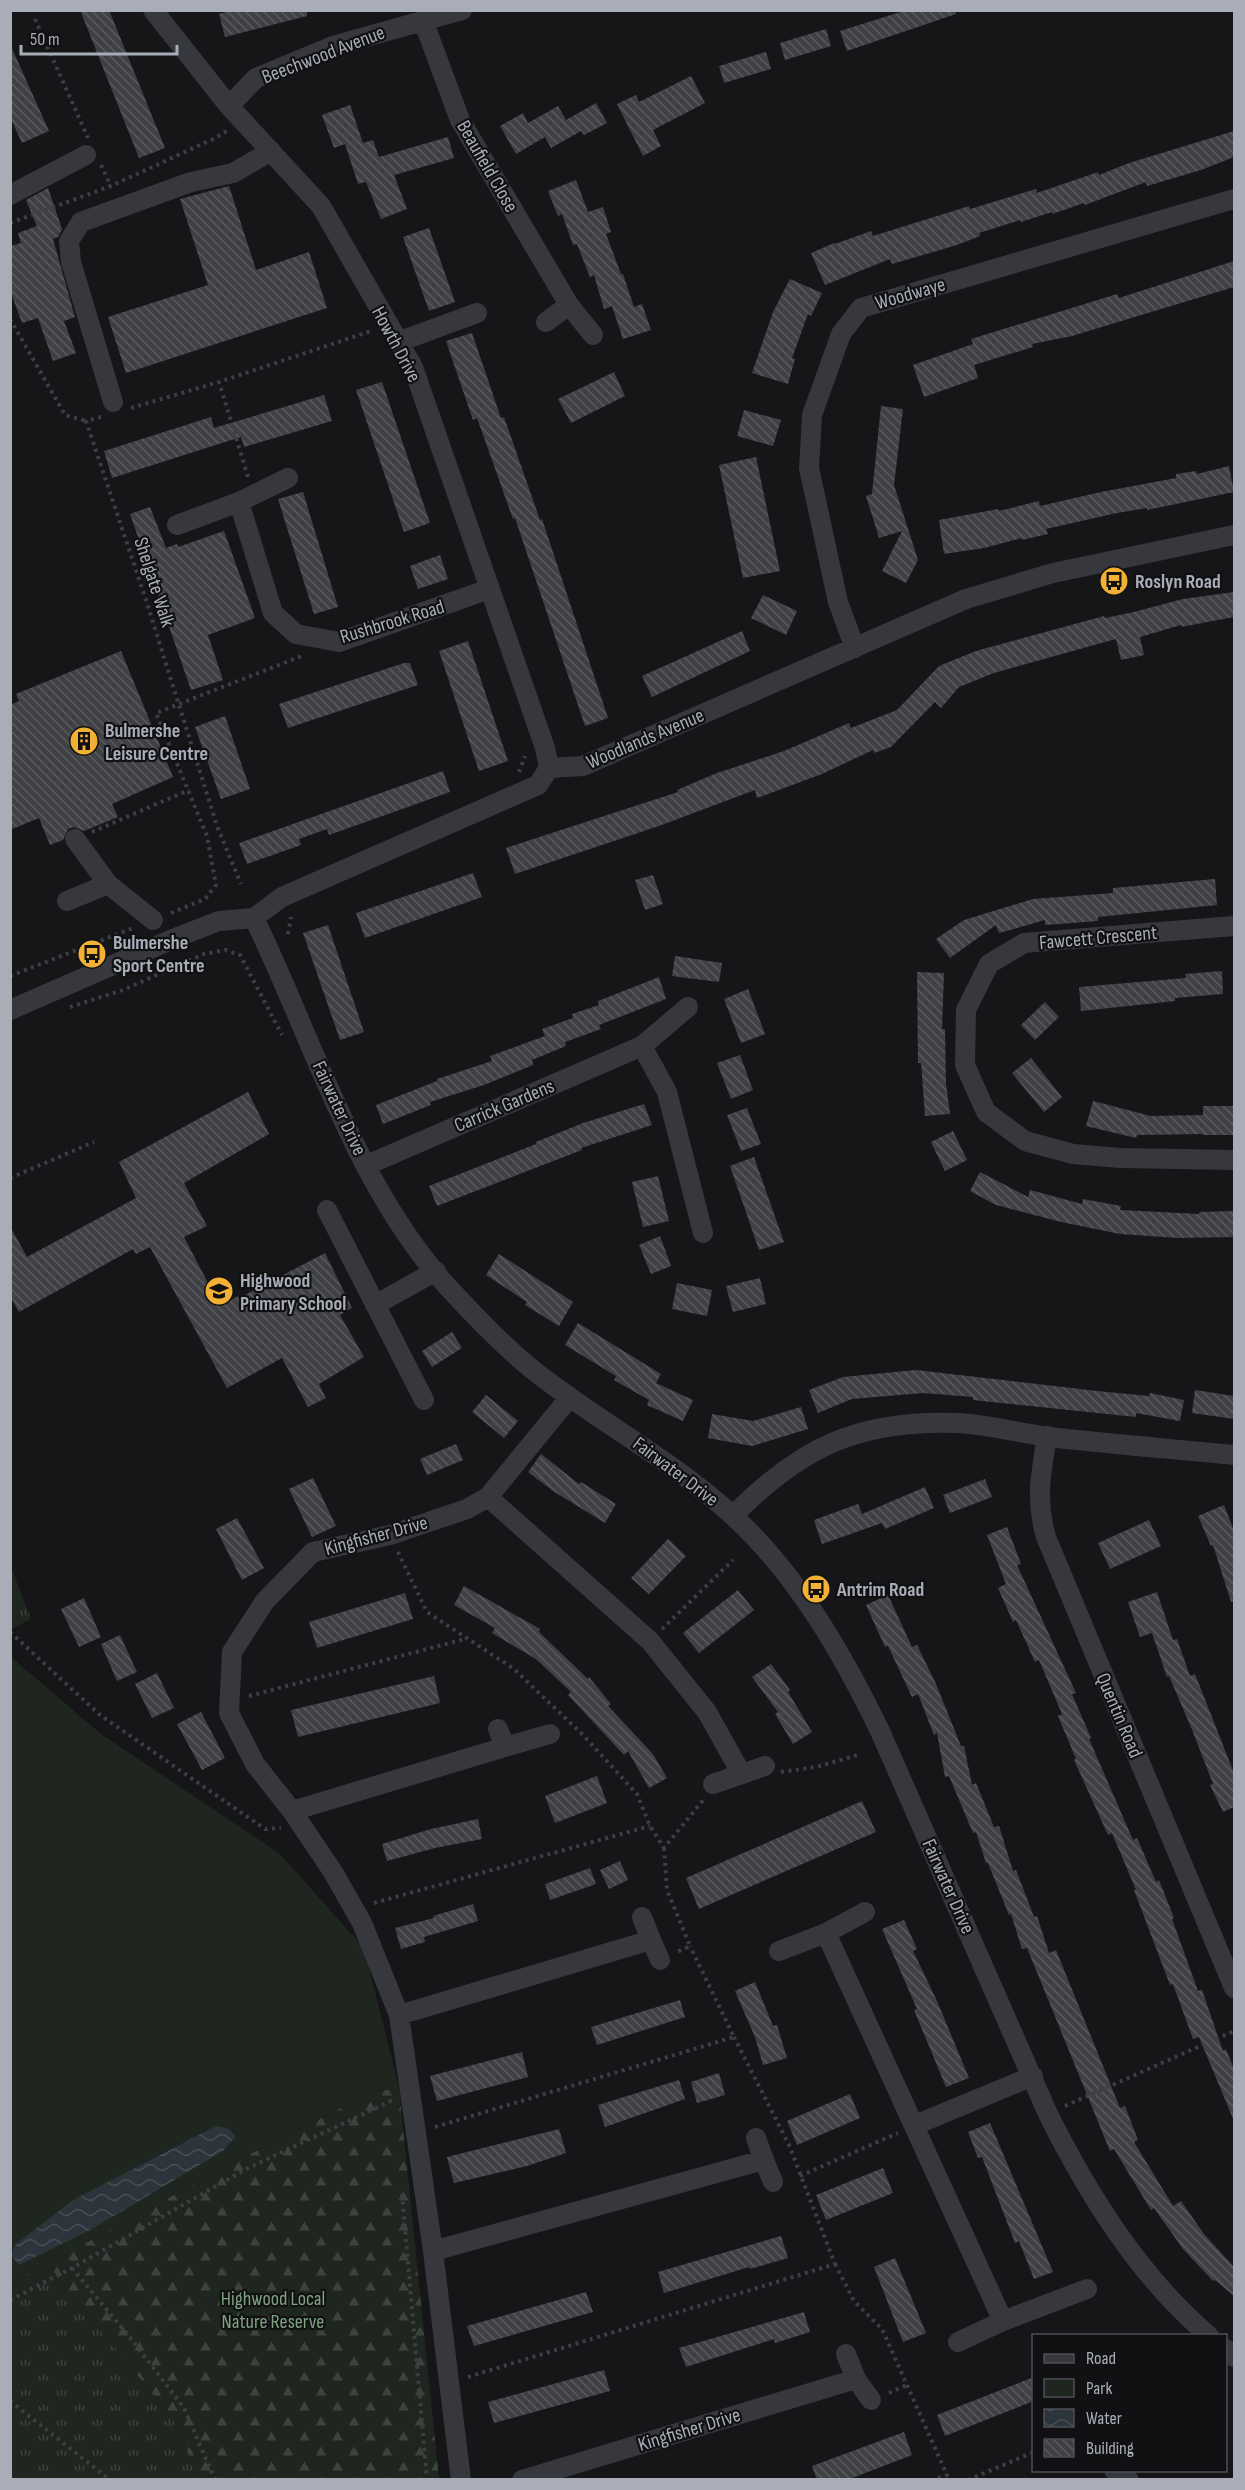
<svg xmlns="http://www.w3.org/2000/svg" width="1245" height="2490" font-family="'Sofia Sans Condensed',sans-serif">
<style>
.grass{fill:url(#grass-tufts)}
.forest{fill:url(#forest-firs)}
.park{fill:#1e261f}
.water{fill:url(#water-waves)}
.building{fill:url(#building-back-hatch)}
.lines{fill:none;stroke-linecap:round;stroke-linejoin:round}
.path{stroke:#3d3f44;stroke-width:4;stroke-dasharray:3 4.5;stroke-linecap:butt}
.minor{stroke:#37383d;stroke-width:20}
.labels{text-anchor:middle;stroke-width:4.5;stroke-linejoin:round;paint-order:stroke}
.street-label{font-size:20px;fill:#a8adb8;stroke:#111113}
.poi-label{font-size:20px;font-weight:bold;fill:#a8adb8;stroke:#111113;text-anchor:start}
.park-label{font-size:20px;fill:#7fa381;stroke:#111113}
</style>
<defs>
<pattern id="grass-tufts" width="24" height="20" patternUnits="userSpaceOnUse" patternTransform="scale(1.5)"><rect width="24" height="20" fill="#1e261f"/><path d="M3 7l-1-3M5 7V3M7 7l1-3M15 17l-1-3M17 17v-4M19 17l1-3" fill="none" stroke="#3c433d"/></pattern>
<pattern id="forest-firs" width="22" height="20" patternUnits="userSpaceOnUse" patternTransform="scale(1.5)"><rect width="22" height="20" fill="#1e261f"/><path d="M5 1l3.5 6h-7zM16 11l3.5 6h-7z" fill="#3c433d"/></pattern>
<pattern id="water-waves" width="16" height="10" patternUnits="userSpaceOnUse" patternTransform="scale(1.5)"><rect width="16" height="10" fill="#2c353c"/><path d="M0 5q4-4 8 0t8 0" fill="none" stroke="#485056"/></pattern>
<pattern id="building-back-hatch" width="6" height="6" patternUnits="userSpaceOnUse" patternTransform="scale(1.5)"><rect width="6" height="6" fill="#404145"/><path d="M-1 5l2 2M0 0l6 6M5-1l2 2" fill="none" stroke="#595a5e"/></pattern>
</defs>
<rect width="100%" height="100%" fill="#161618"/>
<path class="grass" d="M11 1567 31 1619 11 1629H10Z
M47 2263 176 2423 198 2479 11 2480V2284Z"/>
<path class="forest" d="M399 2088 439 2479H198L176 2423 47 2263 240 2159 372 2092Z"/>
<path class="park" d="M10 1656 101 1734 280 1854 364 1948 399 2088 371 2092 240 2159 11 2284Z"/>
<path class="water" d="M216 2126 227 2128 236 2136 223 2151 90 2230 19 2265 11 2255 15 2245 73 2200Z"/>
<path class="building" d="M80 10H109L165 148 139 158Z
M233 10H307V16L225 37 219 14Z
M907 10H955L956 14 847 51 840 31Z
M826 29 831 46 785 60 780 43Z
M10 44 49 131 22 143 10 117Z
M766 52 771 69 724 83 719 66Z
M691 76 705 103 653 130 661 146 643 156 617 104 636 95 639 102Z
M596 103 607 123 584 135 581 131 551 148 545 137 516 154 500 126 523 113 528 123 558 106 566 120Z
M350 105 363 143 373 140 379 157 448 137 454 158 394 175 407 209 381 219 366 182 358 184 345 144 334 148 322 115Z
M1234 131V157L1201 170 1147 186 1146 182 1085 205 1084 203 1052 214V212L1021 222 1020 220 979 233 980 236 957 245 892 264 890 259 825 285 811 253 834 243 835 244 871 231 873 236 969 206 970 209 1036 189 1037 193 1098 172 1099 175 1129 163Z
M576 180 588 212 603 207 611 232 606 234 621 274H623L634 307 642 304 651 330 623 339 612 306 604 309 594 275 590 277 577 244 573 245 562 214 558 216 548 191Z
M229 186 256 270 309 252 327 308 126 373 108 317 208 285 180 199Z
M48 188 62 229 58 237 53 239 75 317 64 321 76 353 53 361 38 318 22 323 10 290V246L21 243 18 233 37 226 26 200Z
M429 228 455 302 429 311 403 237Z
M1234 261V287L1072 336 1032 344 1033 347 974 365 978 378 924 397 913 365 973 344 971 339 1117 294 1119 298Z
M790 279 822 293 811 316 808 314 792 358 795 359 788 384 752 373 773 312Z
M472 333 501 418 504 417 540 520 542 519 608 718 585 726 515 518 513 519 477 418 473 420 446 341Z
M614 372 625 396 571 423 558 399Z
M382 382 430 523 404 532 356 390Z
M324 395 332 421 244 447 241 437 112 478 104 451 211 417 214 428Z
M881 406 903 409 894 485 918 560 906 583 882 571 902 531 879 538 866 496 872 494Z
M744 410 781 420 773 446 737 436Z
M756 457 780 571 743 578 719 465Z
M1229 466 1234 492 1147 510V508L1117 513 1046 529 1048 534 1022 540V538L984 548 944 554 939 520 998 509 999 511 1039 501 1040 506 1101 492 1176 478V474L1196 471 1197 474Z
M303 492 338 607 314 614 278 499Z
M150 507 166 548 177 544 178 547 224 531 255 618 208 635 223 680 191 690 130 514Z
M440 555 448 579 418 589 410 566Z
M1234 592V617L1181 627V625L1140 637 1144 655 1121 660 1116 639 994 673 959 687 941 708 935 702 891 747 874 753 873 750 822 774 757 798 755 790 659 826 515 874 506 848 678 792 677 790 717 773 784 751 849 723 851 728 897 710 939 666 976 651 1104 616 1105 618 1134 612 1183 599Z
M763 595 797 611 786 635 751 618Z
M742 631 750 651 652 697 642 676Z
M468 641 508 761 479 771 439 651Z
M121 651 173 777 112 804 118 817 84 831 74 827 68 829 63 840 50 845 39 818 10 830V705L19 701 16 694Z
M404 663H410L418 685 288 728 279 704Z
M225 716 250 789 221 799 195 727Z
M443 771 450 792 329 835 327 829 299 839 301 845 247 864 239 843Z
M473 873 482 897 365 938 356 913Z
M653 875 663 904 645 910 635 880Z
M1215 879 1217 905 1098 917V921L1072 923 1045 925V920L999 933 996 925 950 958 936 939 964 920 1033 899 1113 893V888Z
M328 925 364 1032 340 1040 303 933Z
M675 956 722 963 719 982 672 976Z
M1222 971 1223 994 1175 998V1001L1081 1011 1079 987 1186 978 1185 974Z
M917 972 944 973 942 1029H945L946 1083 950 1114 925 1116 921 1063H918Z
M659 977 666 999 599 1025 601 1029 565 1042 566 1046 532 1060 533 1065 484 1085 430 1102 431 1105 383 1124 376 1105 437 1081V1079L492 1061 490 1056 545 1036 542 1029 573 1018 572 1014 599 1005 598 1001Z
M748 989 765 1034 741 1043 724 999Z
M1045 1002 1059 1017 1035 1040 1021 1025Z
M740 1055 753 1090 731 1099 717 1063Z
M1031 1058 1062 1097 1044 1112 1012 1073Z
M248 1092 269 1134 184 1183 207 1226 184 1237 220 1306 238 1296 239 1298 325 1253 352 1308 340 1315 364 1357 319 1384 326 1398 308 1407 282 1358 227 1388 150 1247 136 1254 133 1249 19 1312 10 1296V1226L27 1257 136 1198 119 1162Z
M1093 1101 1151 1116 1203 1115V1106H1234V1135H1203V1134L1137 1135 1136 1138 1086 1126Z
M644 1104 652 1125 581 1148 582 1150 437 1206 429 1186 536 1144V1142L583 1123Z
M747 1108 761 1144 741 1151 727 1115Z
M953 1131 967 1160 945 1171 931 1142Z
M754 1157 784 1242 759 1250 730 1166Z
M980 1172 1028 1197 1030 1190 1082 1204 1083 1199 1121 1206 1120 1210 1199 1214V1212L1234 1211V1237L1178 1238 1120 1234 1061 1222 996 1205 970 1191Z
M658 1176 669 1221 643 1227 632 1182Z
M660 1236 671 1266 651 1274 639 1245Z
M499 1254 573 1302 559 1326 525 1305 527 1302 486 1275Z
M760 1278 766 1304 733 1312 726 1286Z
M677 1283 712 1290 707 1316 672 1309Z
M578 1323 661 1374 656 1383 693 1400 683 1421 647 1405 649 1400 614 1380 616 1376 565 1345Z
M452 1332 462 1348 432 1367 422 1351Z
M916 1370 1097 1391 1149 1396 1150 1393 1184 1400 1180 1421 1136 1413V1417L973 1400V1397L923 1393 852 1399 818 1413 809 1390 843 1377Z
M1195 1390 1234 1396V1419L1192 1413Z
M486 1395 518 1421 504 1438 472 1412Z
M801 1407 808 1429 752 1446 708 1438 712 1414 753 1421Z
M456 1444 463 1460 427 1475 420 1459Z
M541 1454 579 1484 581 1482 616 1504 605 1523 553 1491 528 1472Z
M313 1478 336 1526 312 1537 289 1489Z
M985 1479 992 1497 950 1513 943 1495Z
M925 1487 934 1508 885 1529 882 1523 822 1544 814 1520 858 1504 862 1514Z
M1224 1505 1234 1531V1601L1231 1602 1213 1545 1211 1546 1198 1516Z
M237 1518 264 1568 242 1580 216 1529Z
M1149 1520 1161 1546 1110 1569 1098 1543Z
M1007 1527 1021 1564 1017 1565 1076 1693 1072 1694 1091 1738 1089 1739 1133 1840 1137 1838 1156 1882 1159 1880 1174 1918 1172 1919 1198 1991 1202 1990 1223 2051 1226 2049 1234 2069V2121L1199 2037 1193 2039 1173 1984 1170 1985 1134 1890H1136L1112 1833 1108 1835 1074 1760 1076 1759 1058 1716 1062 1714 1039 1660 1035 1662 1016 1620 1013 1622 998 1588 1006 1584 987 1535Z
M668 1539 686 1556 649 1594 631 1578Z
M464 1586 540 1629 539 1632 588 1679 589 1677 611 1704 608 1706 653 1754 667 1778 649 1788 628 1751 624 1755 568 1695 571 1692 536 1659 492 1633 495 1628 454 1605Z
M738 1590 754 1610 699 1653 683 1633Z
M1157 1592 1173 1640 1177 1639 1190 1676 1195 1674 1234 1773V1807L1223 1812 1210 1785 1213 1784 1193 1732 1169 1676 1167 1677 1152 1633 1140 1637 1128 1602Z
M405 1593 413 1619 317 1648 309 1622Z
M888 1595 912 1647 917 1645 936 1684 961 1746H964L972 1785 976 1783 994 1827 999 1826 1013 1871 1016 1870 1034 1917 1037 1916 1049 1953 1056 1950 1120 2108 1125 2106 1138 2140 1134 2142 1173 2206 1181 2201 1204 2234 1234 2267V2296L1215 2280 1213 2281 1183 2249 1154 2208 1151 2210 1114 2149 1110 2151 1027 1948 1022 1949 1011 1914 1009 1915 988 1863H986L976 1832 973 1833 949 1776 945 1777 937 1733 934 1735 918 1694 912 1697 888 1646 885 1647 866 1605Z
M84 1598 101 1637 79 1647 61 1609Z
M120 1635 137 1672 117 1681 101 1644Z
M771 1664 790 1690 788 1692 812 1732 793 1744 775 1714 778 1712 752 1677Z
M157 1673 174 1708 152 1718 135 1684Z
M434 1676 440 1703 298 1737 291 1710Z
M201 1712 225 1758 202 1770 177 1724Z
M597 1776 607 1803 555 1823 545 1796Z
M862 1801 876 1832 699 1909 686 1878Z
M478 1819 482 1839 435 1848 387 1861 382 1844 431 1829Z
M620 1861 628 1880 609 1889 600 1870Z
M590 1868 596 1884 550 1900 545 1884Z
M473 1904 478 1921 424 1937 425 1942 401 1949 395 1928 434 1918 433 1916Z
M904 1920 917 1949 913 1951 937 2001 969 2078 946 2087 914 2010 917 2009 882 1929Z
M755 1982 773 2026 777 2025 787 2058 763 2065 755 2037 735 1991Z
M680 2000 685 2017 597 2045 591 2027Z
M522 2052 528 2077 437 2101 430 2076Z
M719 2073 725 2095 697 2103 691 2082Z
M679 2080 685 2099 605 2127 598 2105Z
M850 2094 860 2118 797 2145 787 2121Z
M990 2123 1053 2272 1034 2279 1019 2241 1015 2243 982 2157 978 2158 968 2132Z
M559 2129 566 2153 527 2166 454 2183 447 2157Z
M883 2168 893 2193 826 2220 816 2195Z
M781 2236 788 2258 750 2269 749 2267 664 2293 658 2272Z
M895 2258 926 2333 903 2342 874 2267Z
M586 2292 593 2312 474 2346 467 2326Z
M804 2312 810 2332 775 2343 774 2339 686 2367 679 2348Z
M604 2370 610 2391 494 2423 488 2402Z
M1034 2377V2401L945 2436 937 2415Z
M904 2432 912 2455 847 2480H817L812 2466Z"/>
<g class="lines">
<path class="path" d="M35 19 88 138
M101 165 111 186
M10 223 111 186 213 139 227 131
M10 319 65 415 86 421
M131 408 219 382
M101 417 86 421 145 597 217 826 241 884
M248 477 219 382 371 331
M519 772 525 756
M92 832 189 790
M171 913 205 899 216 885 207 836 156 713 302 656
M288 934 291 917
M10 976 133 928
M70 1007 123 990 204 954 225 950 240 955 282 1035
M10 1178 94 1142
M398 1552 427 1612 514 1669 583 1735 637 1794 650 1826 664 1848 704 1799
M662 1629 733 1560
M10 1632 100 1715 265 1829 281 1828
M249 1696 465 1639
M781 1772 816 1767 861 1754
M664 1848 667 1890 690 1946 677 1952
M374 1903 650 1826
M1065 2106 1234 2031
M435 2127 734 2037 690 1946
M800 2176 898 2133
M402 2194 427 2480
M835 2264 854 2301 882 2329 947 2475 932 2480
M72 2268 132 2340 184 2408 215 2480
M10 2300 72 2268 246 2169 391 2101 392 2103
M468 2377 835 2264 789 2145 734 2037
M889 2393 907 2385
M10 2401 110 2480
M968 2480 1034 2452"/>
<path class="minor" d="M153 10 229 106 321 206 413 367 545 748 549 768
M423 20 460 120 569 305 593 335
M229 106 256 78 333 46 462 10
M10 195 86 155
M546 322 569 305
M398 342 477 313
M113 402 71 262 69 241 81 222 191 182 233 173 271 151
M288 478 239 502 273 613 296 634 339 642 489 589
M177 525 239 502
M855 648 838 602 809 468 812 415 841 334 861 308 1234 199
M549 768 583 766 966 599 1053 573 1234 535
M75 839 108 884 153 920
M67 901 108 884
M254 918C313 1039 355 1184 446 1285 473 1314 502 1345 533 1370 597 1421 671 1459 732 1515 797 1574 842 1653 880 1731L1048 2114C1089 2196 1139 2276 1209 2336
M1234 926 1024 943 989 964 966 1010 965 1065 986 1112 1025 1141 1073 1154 1121 1158 1234 1160
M10 1010 175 938 219 921 254 918 282 897 538 785 549 768
M642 1046 667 1092 703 1233
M367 1165 642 1046 688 1007
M327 1210 424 1400
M375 1305 436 1271
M1047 1436C1041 1474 1035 1499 1046 1537L1234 1988
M488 1497 650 1641 707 1712 741 1773
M733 1516C801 1446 861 1419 959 1423 990 1425 1019 1433 1049 1437 1111 1444 1173 1449 1234 1455
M505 1747 550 1734
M713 1784 765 1766
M292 1811 505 1747 498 1729
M826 1933 1003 2321
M651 1940 660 1960
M779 1951 826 1933 865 1912
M399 2015 651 1940 642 1917
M915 2125 1033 2076
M756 2138 764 2160
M433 2251 764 2160 773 2182
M958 2342 1003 2321 1087 2289
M1226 2349 1234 2357
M846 2354 856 2379
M1114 2470 1129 2480
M461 2480 433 2251 399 2015 362 1923 333 1872 292 1811 255 1764 229 1713 232 1652 265 1601 313 1552 390 1535 467 1509 488 1497 570 1397
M522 2480 856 2379 871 2400"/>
</g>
<defs>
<g id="bus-disc" transform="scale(1.5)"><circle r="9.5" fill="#f2b134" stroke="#111113"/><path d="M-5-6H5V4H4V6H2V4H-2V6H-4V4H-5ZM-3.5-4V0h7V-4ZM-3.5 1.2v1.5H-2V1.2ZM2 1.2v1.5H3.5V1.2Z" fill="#111"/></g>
<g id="building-disc" transform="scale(1.5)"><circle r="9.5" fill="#f2b134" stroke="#111113"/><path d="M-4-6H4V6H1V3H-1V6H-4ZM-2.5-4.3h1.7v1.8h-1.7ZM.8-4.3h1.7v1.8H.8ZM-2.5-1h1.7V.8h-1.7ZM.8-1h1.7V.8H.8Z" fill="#111"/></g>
<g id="school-disc" transform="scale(1.5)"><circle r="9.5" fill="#f2b134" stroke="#111113"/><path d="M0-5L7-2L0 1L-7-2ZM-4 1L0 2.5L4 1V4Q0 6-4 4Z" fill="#111"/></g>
</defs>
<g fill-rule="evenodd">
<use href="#bus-disc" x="1114" y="581"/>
<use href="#building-disc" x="84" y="741"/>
<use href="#bus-disc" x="92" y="954"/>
<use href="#school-disc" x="219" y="1291"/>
<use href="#bus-disc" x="816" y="1589"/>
</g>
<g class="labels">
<g class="street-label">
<text transform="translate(323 54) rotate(-21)" y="7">Beechwood Avenue</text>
<text transform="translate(488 166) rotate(60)" y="7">Beaufield Close</text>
<text transform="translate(910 293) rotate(-16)" y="7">Woodwaye</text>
<text transform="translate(397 344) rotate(62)" y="7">Howth Drive</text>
<text transform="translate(155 582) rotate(72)" y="7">Shelgate Walk</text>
<text transform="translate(392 621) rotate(-17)" y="7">Rushbrook Road</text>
<text transform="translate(645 738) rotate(-23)" y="7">Woodlands Avenue</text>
<text transform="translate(1098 937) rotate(-5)" y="7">Fawcett Crescent</text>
<text transform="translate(504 1105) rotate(-23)" y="7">Carrick Gardens</text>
<text transform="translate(340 1108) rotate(65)" y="7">Fairwater Drive</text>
<text transform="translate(676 1471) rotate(37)" y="7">Fairwater Drive</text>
<text transform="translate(376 1535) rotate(-15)" y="7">Kingfisher Drive</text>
<text transform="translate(1120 1715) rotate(67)" y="7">Quentin Road</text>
<text transform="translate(949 1886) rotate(66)" y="7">Fairwater Drive</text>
<text transform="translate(689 2429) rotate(-17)" y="7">Kingfisher Drive</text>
</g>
<g class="poi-label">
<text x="1135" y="588">Roslyn Road</text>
<text x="105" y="737">Bulmershe<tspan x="105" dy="23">Leisure Centre</tspan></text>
<text x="113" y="949">Bulmershe<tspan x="113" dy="23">Sport Centre</tspan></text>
<text x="240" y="1287">Highwood<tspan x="240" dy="23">Primary School</tspan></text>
<text x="837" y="1596">Antrim Road</text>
</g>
<g class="park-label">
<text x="273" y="2305">Highwood Local<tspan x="273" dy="23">Nature Reserve</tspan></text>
</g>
</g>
<rect width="1245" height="2490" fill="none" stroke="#a8adb8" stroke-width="24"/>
<rect x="1032" y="2334" width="195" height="138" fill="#111113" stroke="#4d4f55" stroke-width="1.5"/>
<rect x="1044" y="2354" width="30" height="9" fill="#37383d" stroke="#4d4f55" stroke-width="1.5"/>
<text x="1086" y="2364" font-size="18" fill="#a8adb8">Road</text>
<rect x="1044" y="2379" width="30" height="18" fill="#1e261f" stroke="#4d4f55" stroke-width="1.5"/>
<text x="1086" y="2394" font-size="18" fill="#a8adb8">Park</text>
<rect x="1044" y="2409" width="30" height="18" fill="url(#water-waves)" stroke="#4d4f55" stroke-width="1.5"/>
<text x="1086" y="2424" font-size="18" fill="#a8adb8">Water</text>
<rect x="1044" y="2439" width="30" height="18" fill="url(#building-back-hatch)" stroke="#4d4f55" stroke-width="1.5"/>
<text x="1086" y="2454" font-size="18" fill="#a8adb8">Building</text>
<path d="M21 45v9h156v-9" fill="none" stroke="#a8adb8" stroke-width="3"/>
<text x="30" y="45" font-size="18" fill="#a8adb8" stroke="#111113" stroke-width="4.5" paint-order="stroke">50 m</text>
</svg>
